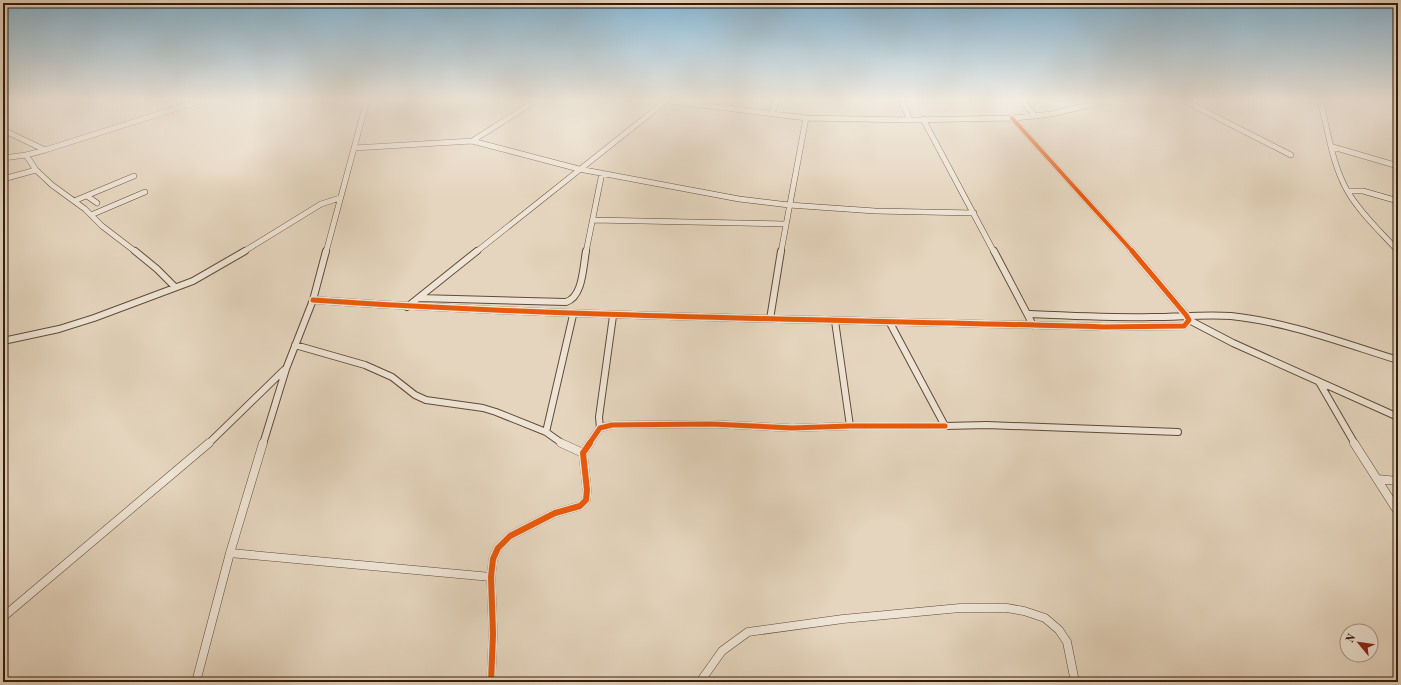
<svg xmlns="http://www.w3.org/2000/svg" width="1401" height="685" font-family="'Old Standard TT',serif">
<style>
.lines{fill:none;stroke-linecap:round;stroke-linejoin:round}
.minor-far2-casing{stroke:#614a38;stroke-width:6}
.minor-far1-casing{stroke:#614a38;stroke-width:8}
.minor-casing{stroke:#614a38;stroke-width:9}
.minor-far2{stroke:#eee4d5;stroke-width:5}
.minor-far1{stroke:#eee4d5;stroke-width:6}
.minor{stroke:#eee4d5;stroke-width:8}
.cycleway-far2-casing{stroke:#eee4d5;stroke-width:6}
.cycleway-far1-casing{stroke:#eee4d5;stroke-width:8}
.cycleway-casing{stroke:#eee4d5;stroke-width:9}
.cycleway-far2{stroke:#e8590c;stroke-width:4}
.cycleway-far1{stroke:#e8590c;stroke-width:5}
.cycleway{stroke:#e8590c;stroke-width:6}
</style>
<rect width="100%" height="100%" fill="#e5d5be"/>
<filter id="stains"><feTurbulence type="fractalNoise" baseFrequency=".005" numOctaves="4"/><feColorMatrix values="0 0 0 0 .2 0 0 0 0 .09 0 0 0 0 .02 0 0 0 .5 -.17"/></filter>
<radialGradient id="worn" r=".72"><stop offset=".6" stop-color="#630" stop-opacity="0"/><stop offset="1" stop-color="#630" stop-opacity=".3"/></radialGradient>
<g class="lines">
<g class="minor-far2-casing">
<path id="minor-far2" d="M661 100 806 118 910 120 1012 118 1035 116 1051 114 1111 100
M901 100 910 120
M1022 100 1035 116
M1183 100 1291 155
M1320 100C1328 130 1332 165 1348 192 1361 214 1381 232 1398 251
M771 114 778 100
M1012 118 1133 252
M923 119 994 252
M3 130 45 150
M472 141 537 100
M1333 147 1398 166
M354 148 472 141 579 169 739 199 789 205 875 211 974 213
M26 155 36 170 52 185 85 209 102 226 136 252
M3 158 26 155 45 150 203 100
M3 179 36 170
M1348 191H1363L1398 201
M87 196 97 203
M74 201 134 176
M91 215 145 192
M593 220 785 224
M243 252 321 204 340 198
M326 252 367 100
M476 252 666 101
M586 252 602 173
M781 252 806 118"/>
</g>
<g class="minor-far1-casing">
<path id="minor-far1" d="M135 251 157 269 175 287
M994 251 1033 325
M419 298 566 302C583 297 583 267 586 251
M313 300C576 318 840 319 1103 327L1184 326 1189 320 1186 315 1132 251
M407 307 477 251
M1028 314C1070 316 1111 318 1152 317 1179 317 1205 314 1231 316 1288 322 1343 343 1398 360
M770 319 781 251
M1189 320 1233 343 1398 417
M835 321 850 426
M890 323 945 426 987 425 1178 432
M3 341 59 329 94 318 193 281 245 251
M295 345 365 365 392 377 415 395 426 400 483 408 496 412 546 432 563 444
M1319 382 1355 444
M600 428 599 417 613 316
M546 432 573 315
M208 444 284 370
M263 444 286 369 313 300 326 251
M589 444 600 428 612 425 711 424 792 428 850 426H945"/>
</g>
<g class="minor-casing">
<path id="minor" d="M561 443 583 453
M1354 443 1398 512
M1377 479 1398 481
M230 553 491 577
M3 617 209 443
M196 682 230 553 263 443
M491 682 493 634 491 577 493 559 498 548 510 536 555 513 580 506 586 500 587 490 583 453 590 443
M700 682 722 651 748 632 843 619 960 608H1007L1024 611 1045 618 1059 630 1067 642 1075 682"/>
</g>
<use href="#minor-far2" class="minor-far2"/>
<use href="#minor-far1" class="minor-far1"/>
<use href="#minor" class="minor"/>
<g class="cycleway-far2-casing">
<path id="cycleway-far2" d="M1012 118 1133 252"/>
</g>
<g class="cycleway-far1-casing">
<path id="cycleway-far1" d="M313 300C576 318 840 319 1103 327L1184 326 1189 320 1186 315 1132 251
M589 444 600 428 612 425 711 424 792 428 850 426H945"/>
</g>
<g class="cycleway-casing">
<path id="cycleway" d="M491 682 493 634 491 577 493 559 498 548 510 536 555 513 580 506 586 500 587 490 583 453 590 443"/>
</g>
<use href="#cycleway-far2" class="cycleway-far2"/>
<use href="#cycleway-far1" class="cycleway-far1"/>
<use href="#cycleway" class="cycleway"/>
</g>
<linearGradient id="sky" x2="0" y2="1"><stop stop-color="#87b6d3"/><stop offset="0.51" stop-color="#f3ece2"/><stop offset="1" stop-color="#f3ece2" stop-opacity="0"/></linearGradient>
<rect width="1401" height="196" fill="url(#sky)"/>
<rect width="1401" height="685" fill="none" stroke="#e5d5be" stroke-width="16"/>
<rect x="4" y="4" width="1393" height="677" fill="none" stroke="#351c0c" stroke-width="2"/>
<rect x="8" y="8" width="1385" height="669" fill="none" stroke="#351c0c"/>
<g transform="translate(1359 643) rotate(299)"><circle r="19" fill="#eee4d5" stroke="#a49485"/>
<path d="M0-3L7 15L0 10L-7 15Z" fill="#8f2418"/>
<text y="-6" font-size="11" font-weight="bold" text-anchor="middle" fill="#351c0c">N</text>
</g>
<rect width="100%" height="100%" filter="url(#stains)"/>
<rect width="100%" height="100%" fill="url(#worn)"/>
</svg>
